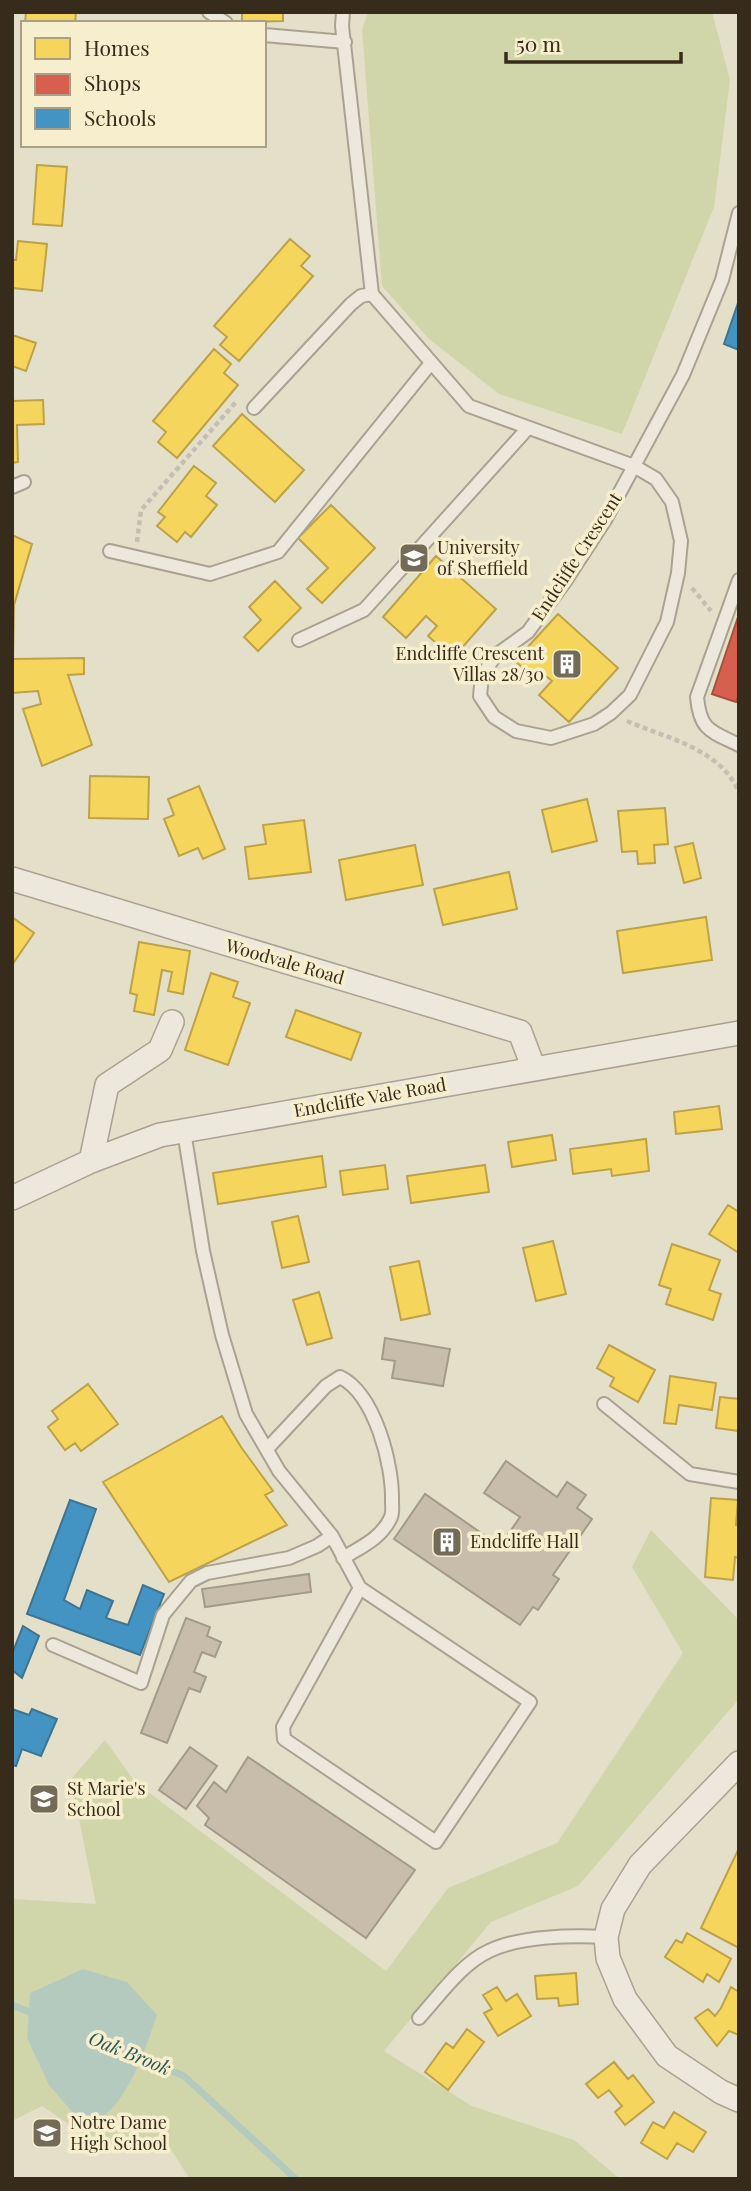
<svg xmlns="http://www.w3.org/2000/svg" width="751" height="2191" font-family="'Playfair Display',serif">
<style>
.green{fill:#d1d6aa}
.water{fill:#b5cabe}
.homes{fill:#f6d55c;stroke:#bda248;stroke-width:2}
.shops{fill:#d6604d;stroke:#a6503e;stroke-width:2}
.schools{fill:#4393c3;stroke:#3f7491;stroke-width:2}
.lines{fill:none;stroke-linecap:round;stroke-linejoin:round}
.stream{stroke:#b5cabe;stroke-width:7}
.building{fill:#c8bcaa;stroke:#a49a89;stroke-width:2}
.lane-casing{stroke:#a9a293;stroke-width:16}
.street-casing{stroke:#a9a293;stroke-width:26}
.path{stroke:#c4bfb2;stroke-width:4.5;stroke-dasharray:5 3.5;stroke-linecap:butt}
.lane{stroke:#ece8dc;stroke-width:12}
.street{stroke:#ece8dc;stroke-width:23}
.labels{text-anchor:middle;stroke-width:7;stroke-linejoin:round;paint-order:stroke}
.poi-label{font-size:18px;fill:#372b1b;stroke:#f7eecd;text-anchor:start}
.street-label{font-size:18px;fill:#372b1b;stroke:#f7eecd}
.water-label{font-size:19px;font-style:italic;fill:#295758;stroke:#f7eecd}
</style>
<rect width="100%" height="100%" fill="#e4dfc9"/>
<path class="green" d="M368 12H712L730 80 714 207 622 434 499 394 428 338 382 286 362 30Z
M651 1530 739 1620V1699L578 1886 491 1922 384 2051 472 2106 574 2140 620 2179H190L168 2145 105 2149 42 2106 12 2121V1899L96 1904 71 1779 105 1740 135 1782 386 1971 448 1888 557 1843 683 1653 632 1567Z"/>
<path class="water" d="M83 1969 127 1982 157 2015C147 2044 127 2107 96 2120 92 2121 85 2121 80 2121L49 2085 27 2038 30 1993Z"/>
<path class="homes" d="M26 12H76L75 23H25Z
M242 12H283V21L242 22Z
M37 165 67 167 62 226 33 224Z
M290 239 310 256 301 266 313 276 239 361 220 345 227 337 214 326Z
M18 241 47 244 42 291 12 288V260H16Z
M12 335 36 343 26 371 12 366Z
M214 349 231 364 224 373 238 385 177 458 158 442 166 432 153 421Z
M43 400 44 424 17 425 18 462 12 463V401Z
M242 414 304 470 275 502 213 446Z
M194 466 216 483 206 496 217 505 191 537 185 532 177 542 157 526 165 517 158 512Z
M331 505 375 548 322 603 307 589 328 568 298 538Z
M12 535 32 544 14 605 13 659 84 658V674L68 675 92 745 42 766 23 709 41 704 38 691 12 693Z
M436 556 496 609 453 658 428 636 437 626 426 616 406 638 383 617Z
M275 581 301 608 258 651 244 637 261 620 249 607Z
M558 614 618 668 569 722 539 695 552 681 540 671 534 678 515 661Z
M90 776 149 777 148 819 89 818Z
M199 786 225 849 203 859 198 848 179 856 164 819 174 815 168 799Z
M587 799 597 841 552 852 542 810Z
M665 808 668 844 654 845 655 863 638 864 637 851 622 852 618 811Z
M304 820 311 872 249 879 245 847 266 844 263 825Z
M693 843 701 878 684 883 675 847Z
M415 845 423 885 346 900 339 860Z
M509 872 517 909 443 925 434 889Z
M12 917 34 933 12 965Z
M706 917 712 960 623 973 617 931Z
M139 942 190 951 183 994 168 991 172 972 162 970 154 1015 134 1011 137 995 130 993Z
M211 973 238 982 233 997 250 1003 228 1065 185 1050Z
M296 1010 361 1033 351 1060 286 1037Z
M719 1106 722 1129 676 1134 674 1112Z
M552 1135 556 1160 512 1167 508 1142Z
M646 1139 649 1171 612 1176 611 1169 573 1174 570 1149Z
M322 1156 326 1187 218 1204 213 1173Z
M385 1165 388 1189 343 1195 340 1171Z
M485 1165 489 1192 411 1203 407 1176Z
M728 1205 739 1212V1253L709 1234Z
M298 1216 309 1262 282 1268 272 1222Z
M553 1241 566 1294 536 1301 523 1248Z
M672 1244 720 1260 709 1290 721 1294 713 1320 666 1304 671 1289 659 1285Z
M419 1261 430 1314 401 1320 390 1267Z
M319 1292 332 1338 307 1345 293 1300Z
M609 1345 655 1370 638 1402 610 1386 614 1378 597 1368Z
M670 1376 716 1383 712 1410 679 1405 676 1424 664 1423Z
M88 1384 118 1424 81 1451 75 1443 65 1450 48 1427 58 1419 52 1411Z
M720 1397 739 1399V1431L716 1428Z
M222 1416 241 1447 273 1491 265 1495 287 1525 169 1582 103 1482Z
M711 1498 738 1500 736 1525H739V1558L735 1557 733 1580 705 1577Z
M739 1848V1948L701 1928Z
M687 1933 731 1959 719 1982 707 1974 703 1982 665 1957 676 1940 682 1943Z
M576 1973 578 2004 559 2006 558 1998 537 1999 535 1976Z
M497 1987 506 2001 517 1994 531 2016 498 2036 484 2013 492 2009 483 1995Z
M731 1987 739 1992V2035L729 2031 717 2046 695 2018 708 2009 715 2016 721 2008Z
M467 2029 484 2042 448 2090 425 2072 446 2043 453 2048Z
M614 2062 628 2079 633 2075 654 2102 625 2125 615 2112 622 2106 609 2090 598 2098 586 2084Z
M674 2112 706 2132 693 2152 677 2143 667 2159 641 2143 653 2122 664 2128Z"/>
<path class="shops" d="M739 614V694L736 702 712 694Z"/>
<path class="schools" d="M739 300V350L724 344Z
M70 1500 96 1509 64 1600 80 1609 87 1590 113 1601 106 1618 128 1625 143 1585 164 1594 140 1655 27 1614Z
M23 1626 39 1636 22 1678 12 1670V1654Z
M12 1709 29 1715 32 1709 57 1719 41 1756 22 1749 16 1766 12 1765Z"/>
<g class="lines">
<path class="stream" d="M12 2005 37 2015
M136 2056 184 2076 296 2179"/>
</g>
<path class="building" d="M385 1338 450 1349 443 1386 392 1378 395 1361 382 1359Z
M506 1461 557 1497 567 1482 586 1495 577 1508 592 1519 553 1575 559 1579 538 1610 533 1607 520 1625 394 1539 425 1494 500 1546 520 1517 484 1493Z
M309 1574 311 1592 205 1607 202 1589Z
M186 1618 210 1627 207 1636 221 1642 215 1657 202 1652 194 1672 206 1677 200 1692 189 1688 167 1743 141 1733Z
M190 1747 217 1766 186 1809 159 1790Z
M248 1757 415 1870 366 1938 205 1825 209 1818 197 1806 214 1782 226 1792Z"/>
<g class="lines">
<g class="lane-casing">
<path id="lane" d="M209 12 226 23
M343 12 342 26 372 294 469 406 634 466 656 479 672 502 681 541 678 573 667 622 630 695 611 713 594 724 551 738 516 731 494 717 480 696 482 676 495 656 528 632 566 580 605 520 634 466 683 375 722 280 739 213
M264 35 345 42
M254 408 351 304 361 296 372 294
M12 487 24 482
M110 551 210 574 278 552 431 363
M739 580 697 697C700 731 711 731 739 745
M299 640 364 610 528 428
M184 1131 203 1251 222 1335 246 1414 279 1471 332 1536 360 1588 530 1702 436 1842 284 1739 283 1727 360 1588
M604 1404 690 1474 739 1482
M267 1449 326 1386 340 1377C375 1394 393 1465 392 1501 392 1506 393 1512 391 1517 382 1538 361 1547 343 1558
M53 1645 141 1683 163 1615 191 1581 207 1573 289 1558 317 1546 332 1536
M419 2018C440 1995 461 1964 489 1951 520 1936 572 1935 606 1937"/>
</g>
<g class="street-casing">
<path id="street" d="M12 879 520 1032 534 1069
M91 1161 107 1085 160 1050 172 1022
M12 1198 91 1161 160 1135 739 1033
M739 1763 640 1865 613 1909 606 1937 608 1958 625 1999 667 2056 721 2092 739 2100"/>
</g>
<path class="path" d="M137 542 141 510 236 402
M692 588 711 611
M627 721C666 738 722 749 739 793"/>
<use href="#lane" class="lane"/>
<use href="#street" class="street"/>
</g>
<defs>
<g id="university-square" transform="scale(1.575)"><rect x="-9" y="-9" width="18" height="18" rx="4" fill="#746a58" stroke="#f7eecd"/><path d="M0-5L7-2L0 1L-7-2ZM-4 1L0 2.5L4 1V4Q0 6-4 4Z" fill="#fff"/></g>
<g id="building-square" transform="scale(1.575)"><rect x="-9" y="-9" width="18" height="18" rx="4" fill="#746a58" stroke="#f7eecd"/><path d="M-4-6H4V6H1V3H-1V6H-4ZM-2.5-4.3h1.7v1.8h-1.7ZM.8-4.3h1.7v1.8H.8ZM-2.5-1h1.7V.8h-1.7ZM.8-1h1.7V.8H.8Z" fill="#fff"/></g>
<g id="school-square" transform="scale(1.575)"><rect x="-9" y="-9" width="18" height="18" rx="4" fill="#746a58" stroke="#f7eecd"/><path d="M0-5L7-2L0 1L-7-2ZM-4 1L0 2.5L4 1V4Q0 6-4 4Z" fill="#fff"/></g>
</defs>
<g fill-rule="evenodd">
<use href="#university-square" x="414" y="558"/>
<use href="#building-square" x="567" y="664"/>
<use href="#building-square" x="447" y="1542"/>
<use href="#school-square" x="44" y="1799"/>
<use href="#school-square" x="47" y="2133"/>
</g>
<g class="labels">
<g class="poi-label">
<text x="437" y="554">University<tspan x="437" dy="21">of Sheffield</tspan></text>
<text x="544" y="660" text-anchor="end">Endcliffe Crescent<tspan x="544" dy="21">Villas 28/30</tspan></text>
<text x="470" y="1548">Endcliffe Hall</text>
<text x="67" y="1795">St Marie's<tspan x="67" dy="21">School</tspan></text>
<text x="70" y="2129">Notre Dame<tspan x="70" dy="21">High School</tspan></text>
</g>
<g class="street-label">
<text transform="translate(577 557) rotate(-57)" y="6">Endcliffe Crescent</text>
<text transform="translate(285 962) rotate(16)" y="6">Woodvale Road</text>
<text transform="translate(370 1098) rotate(-10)" y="6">Endcliffe Vale Road</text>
</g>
<g class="water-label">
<text transform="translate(130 2053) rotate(22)" y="7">Oak Brook</text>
</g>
</g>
<rect width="751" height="2191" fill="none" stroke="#372b1b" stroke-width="28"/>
<rect x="21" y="21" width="245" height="126" fill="#f7eecd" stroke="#aaa086" stroke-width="2"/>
<rect x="35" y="38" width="35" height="21" fill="#f6d55c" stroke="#aaa086" stroke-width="2"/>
<text x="84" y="56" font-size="21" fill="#372b1b">Homes</text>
<rect x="35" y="74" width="35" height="21" fill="#d6604d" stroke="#aaa086" stroke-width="2"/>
<text x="84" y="91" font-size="21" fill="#372b1b">Shops</text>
<rect x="35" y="108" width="35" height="21" fill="#4393c3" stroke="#aaa086" stroke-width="2"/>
<text x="84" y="126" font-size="21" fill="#372b1b">Schools</text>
<path d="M506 52v10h175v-10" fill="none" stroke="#372b1b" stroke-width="3.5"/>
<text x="516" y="52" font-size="21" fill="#372b1b" stroke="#f7eecd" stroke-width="5" paint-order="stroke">50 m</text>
</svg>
